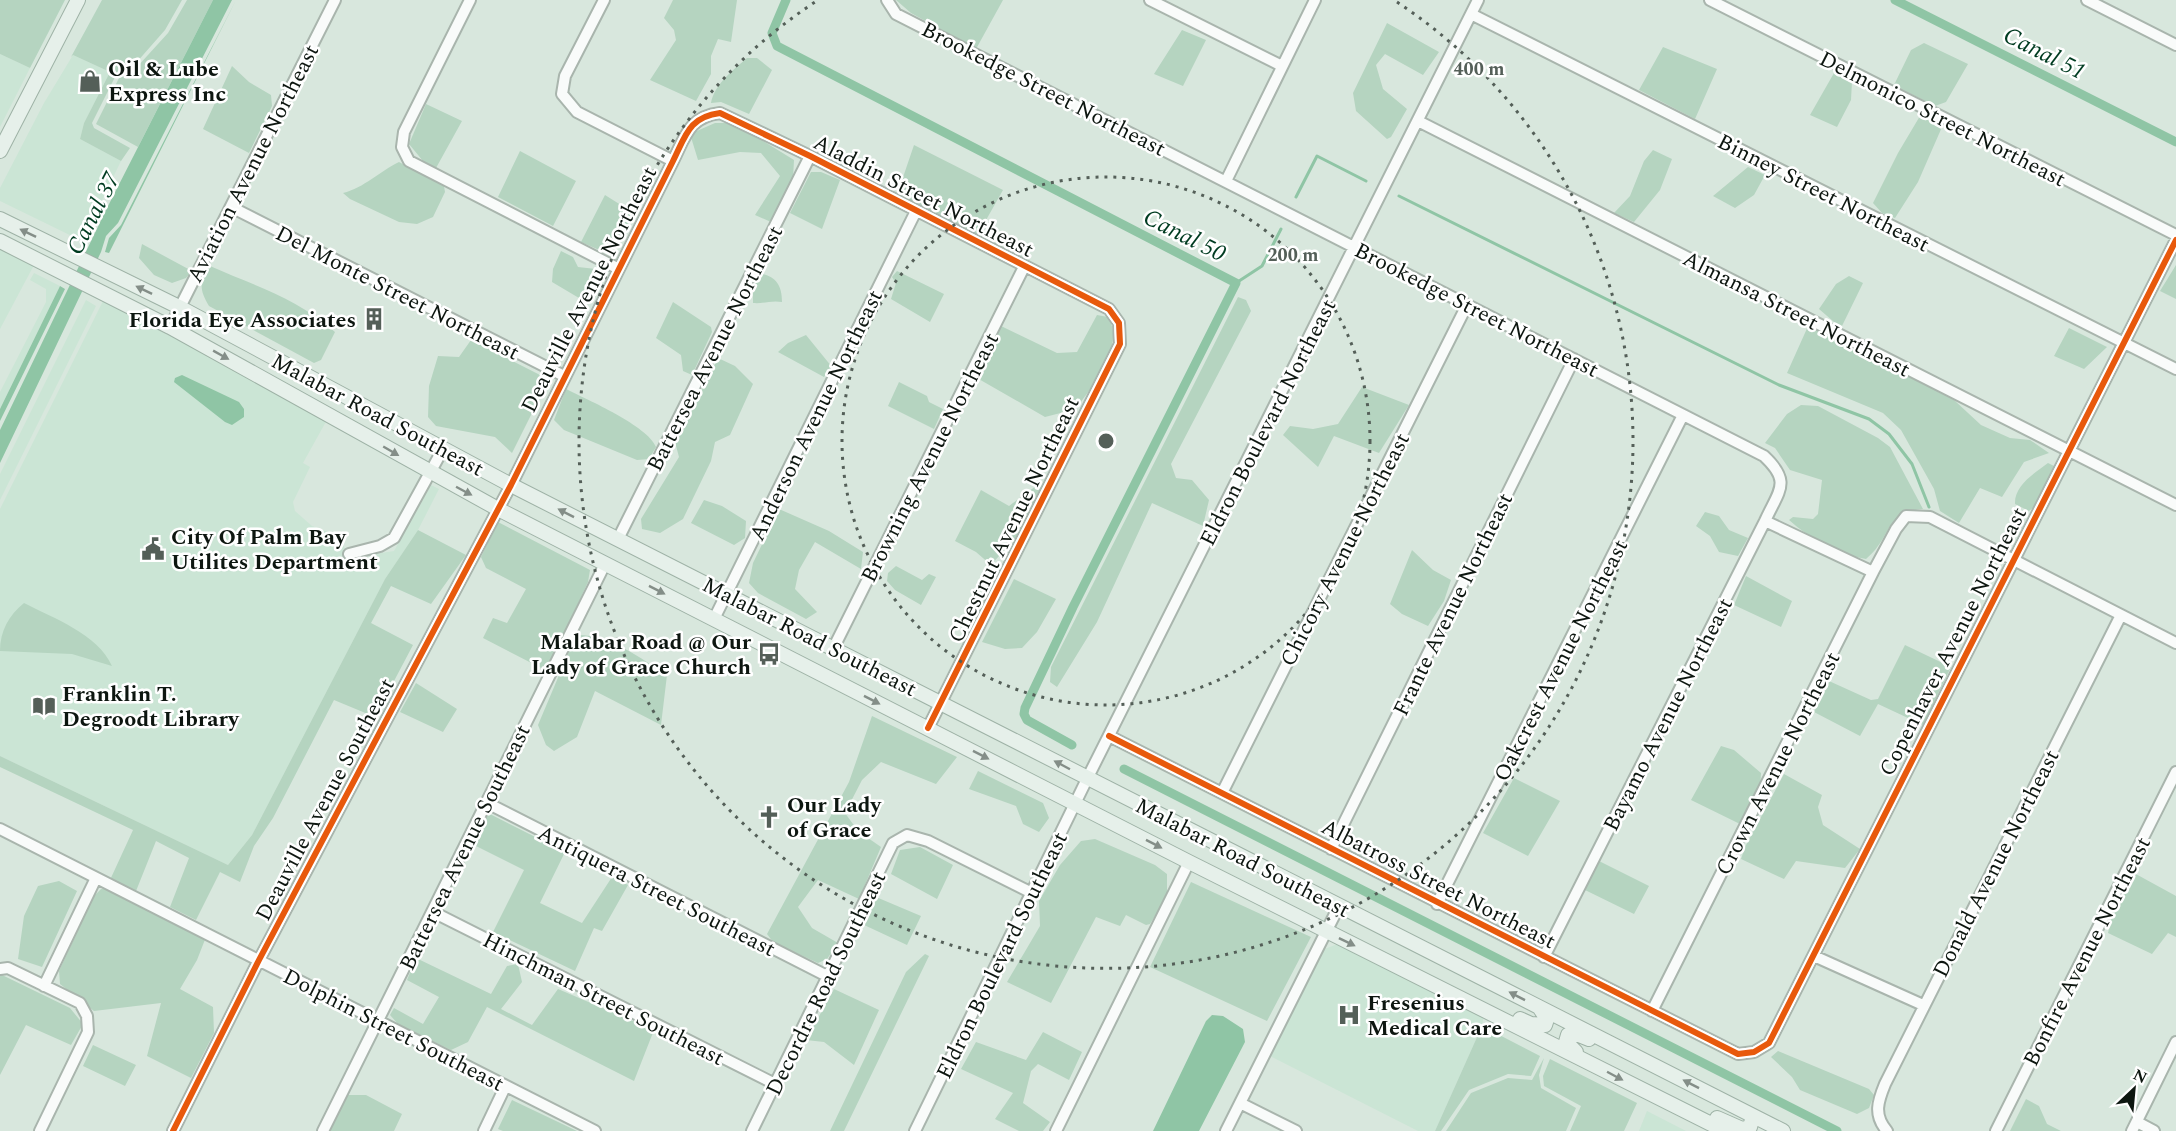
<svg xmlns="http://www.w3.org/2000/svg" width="2176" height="1131" font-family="Spectral,serif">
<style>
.built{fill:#cbe5d5}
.green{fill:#b5d4c0}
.water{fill:#8fc5a5}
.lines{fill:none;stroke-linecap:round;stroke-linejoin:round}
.stream{stroke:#8fc5a5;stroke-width:3}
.canal{stroke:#8fc5a5;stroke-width:9}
.minor-casing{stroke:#a9b5ad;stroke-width:14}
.major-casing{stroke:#9eb2a6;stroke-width:16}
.minor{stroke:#f9fbfa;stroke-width:10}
.major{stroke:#e6f0ea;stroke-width:14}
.cycleway-casing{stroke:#fff;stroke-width:10}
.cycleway{stroke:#e8590c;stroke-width:6}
.oneway{fill:#848e88}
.ring{fill:none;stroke:#545f58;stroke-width:3;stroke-dasharray:3 6}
.labels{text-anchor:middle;stroke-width:5;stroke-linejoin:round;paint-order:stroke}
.poi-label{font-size:22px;font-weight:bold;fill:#0d1610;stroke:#fff;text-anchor:start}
.street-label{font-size:22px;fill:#0d1610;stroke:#fff}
.water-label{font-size:24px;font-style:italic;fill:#003c21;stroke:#fff}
.centre{fill:#545f58;stroke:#fff;stroke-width:3}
.ring-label{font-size:18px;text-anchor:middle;font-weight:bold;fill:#545f58;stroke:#fff;stroke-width:5;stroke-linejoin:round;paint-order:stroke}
</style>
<rect width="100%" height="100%" fill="#d8e7dd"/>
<path class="built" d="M0 54 30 68 0 127Z
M73 55 110 72 84 123 80 139 121 161 82 241 0 201V188L44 103Z
M0 249 34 265 0 329Z
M34 273 60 286 0 409V392L46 302V289L30 280Z
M86 300 96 306 0 500V474Z
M103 301 328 418 303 463 310 467 293 502 295 511 312 526 338 536 353 563 375 554 394 551 431 485 439 489 418 530 385 579 252 835 228 865 0 756V509Z
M1340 943 1484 1014 1482 1026 1435 1131H1418L1268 1055 1322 950Z
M1647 1111 1686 1131H1639Z"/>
<path class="green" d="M0 0H65L30 68 0 54Z
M102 0H182L165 30 136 63H122L92 123 94 128 130 148 121 161 80 139 84 123 110 72 73 55 71 57Z
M187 0H213L138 147 96 124 125 66 137 67 168 33Z
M673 0H737L731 42 718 39 711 56V74L696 101 650 80 676 40 674 30 664 18Z
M896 0H1003L976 49 911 13Z
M1387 23 1439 52 1423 75 1385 54 1376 65 1383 89 1407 109 1391 137 1387 139 1356 111 1353 93Z
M1182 30 1206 40 1183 86 1154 74Z
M1924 43 1968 64 1946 102 1935 106 1894 85 1911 50Z
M1663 47 1717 69 1695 119 1639 90Z
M747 58H757L772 70 749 114 721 102 711 103C714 85 733 70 747 58Z
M232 66 249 82 271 95 272 106 249 153 203 129Z
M1834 73 1852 81 1851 100 1837 127 1810 115Z
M426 104 462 121 436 168 423 161 409 144Z
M1920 116 1942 127 1918 182 1895 218 1882 213 1873 203 1898 153Z
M715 123H734L794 160 793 179 771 222 755 215 780 176 761 153 740 152 698 160 690 134Z
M914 145 1003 190 977 236 909 201 898 192Z
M1653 150 1672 159 1660 190 1634 222 1614 213 1630 196 1644 161Z
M520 151 576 181 553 226 498 197Z
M399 162 444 186 445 192 433 217 417 224 399 222 350 199 343 193C364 188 380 171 399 162Z
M1748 167 1765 175 1754 195 1735 208 1713 196Z
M811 172H821L840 180 822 229 790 213Z
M605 195 632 212C629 229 623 246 606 253L581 242Z
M142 244 192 271 186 278 172 283 154 275 139 258Z
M561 251 573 257 578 267 596 269 601 278 586 294 579 298 552 282 553 269Z
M2176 265V299L2160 291Z
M210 266C255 286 297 298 335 332L321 360 314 363 209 306C199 289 199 282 210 266Z
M897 271 944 294 930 322 891 299 896 283 892 277Z
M758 273C775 276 782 284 782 302 771 300 764 304 753 303V284Z
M1849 276 1863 283 1841 328 1819 309 1836 284Z
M1238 297 1246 300 1251 311 1171 464 1176 478 1192 480 1209 500 1203 526 1152 503 1097 622 1057 687 1050 682 1051 667Z
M673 302 711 327 712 332 692 375 683 371 681 355 656 338Z
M1097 315 1108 317C1126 346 1092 386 1076 409L1045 417 977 378 1001 326 1057 353 1077 352Z
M1809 324 1954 400 1981 425 2010 438 2030 440 2049 453 2024 462 2002 497 1980 488 1959 523 1940 511 1934 489 1901 430 1883 413 1787 373Z
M2069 328 2107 347 2084 369 2054 356Z
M806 335 832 367 824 377 778 352 788 343Z
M471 340 544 377 545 387 512 453 495 437 436 426 428 417 429 386 438 356 459 357Z
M718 358 735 366 753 384 730 435 715 442 711 461 683 519 660 533 642 529 641 519 679 457 675 442Z
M899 382 927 396 929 402 943 409 934 429 888 406Z
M1362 387 1409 405 1379 453 1334 436 1318 467 1283 435 1290 426 1313 429 1338 424Z
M566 389C588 400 648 426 656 447L649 459 637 460 564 430 554 420Z
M1801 405 1818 406 1878 438 1890 447 1923 509C1884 512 1892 538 1866 559 1840 555 1809 538 1789 520L1793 517 1813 519 1818 514 1822 480 1790 470 1775 448 1765 443 1787 414Z
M2048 463 2056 467 2038 504 2029 511 2015 504C2014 485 2035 473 2048 463Z
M1036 486 1044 488 1016 537 991 565 976 552 955 541 981 490 1009 506Z
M704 500 722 506 746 521 745 538 734 545 691 523Z
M779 509 829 531 863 552 861 569 815 542 799 570 795 589 817 612 806 619 758 593 749 583 753 563Z
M1705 512 1719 516 1729 530 1748 538 1738 556 1719 552 1710 536 1696 526Z
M498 522 590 570 588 582 547 671 483 638 493 618 507 623 526 589 486 568 481 557Z
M418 530 466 555 431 604 391 586 371 623 413 645 375 717 334 700 273 818 254 846 240 882 220 872 196 920 170 907 189 858 156 841 136 891 110 880 133 830 0 767V756L228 865 252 835 385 579Z
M1412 550 1433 570 1451 580 1444 601 1428 626 1402 614 1390 604Z
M896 566 922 580 929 574 936 577 921 605 895 590 887 581 888 573Z
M1746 576 1792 601 1781 627 1734 605Z
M1014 579 1056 599 1037 632 1022 648 1005 649 982 642Z
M24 603C53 618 98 634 112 666L72 654 0 651C0 631 9 615 24 603Z
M576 635C609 634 640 658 667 675L661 725 595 691 577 737 554 751 546 745 538 725Z
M1905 645 1951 667 1923 725 1878 704 1860 736 1814 712 1829 681 1871 700 1878 699Z
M416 683 457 709 443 732 400 712Z
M872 716 957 757 936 784 881 762 862 780 845 813 858 831 881 847 859 899 818 880 798 907 812 928 838 943 827 959 818 963 773 942 767 934 849 782Z
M1721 746 1734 750 1761 773 1760 789 1740 824 1691 800Z
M978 771 1043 803 1049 818 1039 832 1023 824 1016 806 969 789Z
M1784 774 1822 795 1818 807 1823 825 1860 849 1845 868 1796 861 1784 879 1741 859 1745 847Z
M1514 778 1560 801 1528 856 1483 833Z
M488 813 565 852 540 903 582 923 612 877 628 885 602 931 594 928 575 971 493 932 524 870 472 844Z
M1095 839 1155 865 1167 874V897L1150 924 1146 925 1126 915 1120 926 1096 917 1051 1003 1007 982 1040 926 1039 901 1060 865 1081 841Z
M920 847 953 865 937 899 891 874 900 850Z
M1599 861 1649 886 1634 914 1585 890Z
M2134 873 2176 896V937L2168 933 2152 954 2108 933 2111 920Z
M59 881 77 891 42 967 18 959 24 916 38 886Z
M1191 882 1311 937 1267 1021 1150 967Z
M101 889H109L206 937 197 960 180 989 213 1007 214 1033 191 1078 147 1056 161 1003 94 1011 60 984 59 971 94 896Z
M876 897 921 916 907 945 862 924Z
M925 954 929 956 844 1131H830L906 972Z
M416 958 491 994 507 966 518 964 522 982 501 1009 532 1025 558 989 654 1030 634 1081 487 1007 468 1042 451 1050 398 1024 390 1015 394 1008 423 1024 439 997 407 980Z
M0 974 70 1008 83 1024 71 1045 26 1025 0 1075Z
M834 989 879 1010 854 1065 824 1042 806 1040Z
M1482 1026 1540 1056 1531 1076 1508 1074 1469 1090 1441 1131H1435Z
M1043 1032 1082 1052 1069 1080 1038 1064 1031 1071 1023 1103 1050 1122 1043 1131H1019L995 1119 1013 1093 961 1069 976 1042 1026 1060Z
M93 1045 136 1065 125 1086 83 1066Z
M1778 1051 1869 1089 1874 1095 1869 1108 1857 1114 1800 1090 1792 1077 1771 1057Z
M1544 1058 1539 1075 1541 1088 1576 1108 1566 1131H1446L1471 1093 1508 1078 1532 1080Z
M1550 1059 1637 1103 1624 1131H1570L1581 1106 1544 1086 1543 1076Z
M346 1095H366L402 1114 394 1131H329Z
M2026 1099 2039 1106 2047 1124 2061 1131H2010Z
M512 1100 577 1131H503L498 1129Z"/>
<path class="water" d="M213 0H232L118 223 106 236 101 252 0 463V430L107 208Z
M236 0 109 253 105 252 109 238 121 225Z
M60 286 65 289 0 421V409Z
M182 375 239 402 244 409V417L232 425 225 422 174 382 175 378Z
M1212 1015 1223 1016 1243 1029 1245 1042 1199 1131H1153L1206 1021Z"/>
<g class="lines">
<path class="stream" d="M1399 196 1779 385 1869 419 1889 434 1912 464 1929 507
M1296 197 1317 156 1366 181
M1236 283 1262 266 1281 229"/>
<path class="canal" d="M786 0 772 33 777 46 1236 283 1073 607 1025 708 1024 714 1027 720 1072 745
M1895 0 2176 142
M1124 769 1837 1131"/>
<g class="minor-casing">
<path id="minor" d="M470 0 404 132 402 147 409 161 619 269
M604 0 565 76 562 94 577 112 673 161
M887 0 896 14 1764 456C1792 482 1779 490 1765 521L1544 957
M1150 0 1282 66
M1710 0 2176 235
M2087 0 2176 45
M1471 14 2176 369
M1418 121 2176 505
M1226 181 1315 0
M231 207 564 376
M170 327 335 0
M1765 521 1873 572
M618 539 810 156
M349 554 380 546 394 538 443 449
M714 619 916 211
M834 647 1024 267
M1109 736 1738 1054 1754 1052 1769 1043 2176 240
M1222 793 1467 305
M487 803 827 976
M0 829 595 1131
M1331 849 1574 359
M1437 904 1683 415
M433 912 775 1084
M1814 956 1923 1005
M0 969 8 968 80 1003 87 1016 88 1032 40 1131
M44 986 96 878
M1652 1011 1873 572 1896 529 1906 516 1930 517 2176 643
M1240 1103 1296 1131
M2137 1122 2154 1131
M173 1131 259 960 511 485 673 161C686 135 689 117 720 113L810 156 1109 309 1119 323 1120 344 928 728
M323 1131 605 564
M484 1131 505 1087
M752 1131 893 843 907 835 928 841 1032 893
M915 1131 1087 779 1478 0
M1056 1131 1189 862
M1226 1131 1339 906
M1887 1131C1873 1115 1878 1101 1885 1084L2121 615
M1996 1131 2176 772
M2132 1131 2176 1042"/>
</g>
<g class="major-casing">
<path id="major" d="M0 151 78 0
M0 219 179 307 511 485 1783 1131
M0 241 170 327 498 509 1189 862 1725 1131
M1520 1019 1531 1024 1545 1025 1547 1019 1539 1007
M1576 1052 1566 1042 1568 1035H1579L1589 1039
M1717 1118 1742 1129 1750 1127 1752 1120"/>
</g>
<use href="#minor" class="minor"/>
<use href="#major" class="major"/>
<g class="cycleway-casing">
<path id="cycleway" d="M1109 736 1738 1054 1754 1052 1769 1043 2176 240
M173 1131 259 960 511 485 673 161C686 135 689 117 720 113L810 156 1109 309 1119 323 1120 344 928 728"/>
</g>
<use href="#cycleway" class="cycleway"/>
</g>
<defs><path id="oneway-solid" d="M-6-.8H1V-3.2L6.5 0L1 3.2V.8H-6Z" transform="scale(1.5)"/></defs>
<g class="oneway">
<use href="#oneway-solid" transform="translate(28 233) rotate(-154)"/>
<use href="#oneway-solid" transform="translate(144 290) rotate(-154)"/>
<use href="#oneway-solid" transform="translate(221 355) rotate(29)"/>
<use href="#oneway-solid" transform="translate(391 451) rotate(30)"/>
<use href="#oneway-solid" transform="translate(464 491) rotate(28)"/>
<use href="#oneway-solid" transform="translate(566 513) rotate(-153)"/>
<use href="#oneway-solid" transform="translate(657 590) rotate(27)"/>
<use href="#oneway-solid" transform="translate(872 700) rotate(27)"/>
<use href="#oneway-solid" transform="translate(981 755) rotate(27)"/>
<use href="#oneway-solid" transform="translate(1062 765) rotate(-152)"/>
<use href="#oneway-solid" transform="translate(1154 844) rotate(27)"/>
<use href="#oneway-solid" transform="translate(1347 942) rotate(26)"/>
<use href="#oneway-solid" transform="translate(1517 996) rotate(-153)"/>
<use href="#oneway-solid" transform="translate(1615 1076) rotate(28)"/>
<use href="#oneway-solid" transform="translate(1691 1084) rotate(-153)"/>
</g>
<g class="ring">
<circle cx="1106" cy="441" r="264"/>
<path d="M1397 2A527 527 0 1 1 815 2"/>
</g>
<defs>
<g id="shop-bare" transform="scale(1.8)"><path d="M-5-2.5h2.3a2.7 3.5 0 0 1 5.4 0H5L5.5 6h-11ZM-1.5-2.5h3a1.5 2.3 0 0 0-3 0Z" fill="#545f58" stroke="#fff" stroke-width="2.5" paint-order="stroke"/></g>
<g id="building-bare" transform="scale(1.8)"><path d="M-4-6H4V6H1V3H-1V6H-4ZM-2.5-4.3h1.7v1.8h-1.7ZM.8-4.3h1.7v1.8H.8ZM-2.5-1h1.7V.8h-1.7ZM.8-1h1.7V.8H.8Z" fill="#545f58" stroke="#fff" stroke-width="2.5" paint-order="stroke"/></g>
<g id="civic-bare" transform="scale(1.8)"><path d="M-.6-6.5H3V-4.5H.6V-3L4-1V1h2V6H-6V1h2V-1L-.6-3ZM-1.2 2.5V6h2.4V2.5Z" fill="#545f58" stroke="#fff" stroke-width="2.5" paint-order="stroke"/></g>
<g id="bus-bare" transform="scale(1.8)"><path d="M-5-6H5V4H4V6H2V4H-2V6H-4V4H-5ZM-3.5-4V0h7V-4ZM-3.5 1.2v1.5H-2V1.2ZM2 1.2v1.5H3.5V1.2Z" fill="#545f58" stroke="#fff" stroke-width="2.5" paint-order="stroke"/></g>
<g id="library-bare" transform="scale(1.8)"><path d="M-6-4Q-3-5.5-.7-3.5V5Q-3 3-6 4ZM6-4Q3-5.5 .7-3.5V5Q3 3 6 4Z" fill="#545f58" stroke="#fff" stroke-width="2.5" paint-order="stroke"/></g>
<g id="church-bare" transform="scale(1.8)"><path d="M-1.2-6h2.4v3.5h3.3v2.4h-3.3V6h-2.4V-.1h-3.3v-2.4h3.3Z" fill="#545f58" stroke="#fff" stroke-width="2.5" paint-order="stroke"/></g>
<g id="hospital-bare" transform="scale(1.8)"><path d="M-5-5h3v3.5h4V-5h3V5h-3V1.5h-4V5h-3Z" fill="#545f58" stroke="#fff" stroke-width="2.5" paint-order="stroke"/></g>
</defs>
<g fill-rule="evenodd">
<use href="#shop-bare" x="90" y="81"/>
<use href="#building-bare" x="374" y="319"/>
<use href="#civic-bare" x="153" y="549"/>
<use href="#bus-bare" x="769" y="654"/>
<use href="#library-bare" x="44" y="706"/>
<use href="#church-bare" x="769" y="817"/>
<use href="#hospital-bare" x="1349" y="1015"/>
</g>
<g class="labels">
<g class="poi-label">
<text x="108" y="76">Oil &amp; Lube<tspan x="108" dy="25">Express Inc</tspan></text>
<text x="356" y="327" text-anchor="end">Florida Eye Associates</text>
<text x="171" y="544">City Of Palm Bay<tspan x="171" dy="25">Utilites Department</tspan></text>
<text x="751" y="649" text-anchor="end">Malabar Road @ Our<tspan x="751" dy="25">Lady of Grace Church</tspan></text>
<text x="62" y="701">Franklin T.<tspan x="62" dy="25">Degroodt Library</tspan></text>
<text x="787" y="812">Our Lady<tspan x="787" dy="25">of Grace</tspan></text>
<text x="1367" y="1010">Fresenius<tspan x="1367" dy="25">Medical Care</tspan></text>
</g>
<g class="street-label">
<text transform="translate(1044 88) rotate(27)" y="8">Brookedge Street Northeast</text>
<text transform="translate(1943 118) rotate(27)" y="8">Delmonico Street Northeast</text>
<text transform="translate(252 163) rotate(-63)" y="8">Aviation Avenue Northeast</text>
<text transform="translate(1824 192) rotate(27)" y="8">Binney Street Northeast</text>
<text transform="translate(924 195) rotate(27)" y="8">Aladdin Street Northeast</text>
<text transform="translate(588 289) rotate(-63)" y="8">Deauville Avenue Northeast</text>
<text transform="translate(398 292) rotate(27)" y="8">Del Monte Street Northeast</text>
<text transform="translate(1477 309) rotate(27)" y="8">Brookedge Street Northeast</text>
<text transform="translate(1797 313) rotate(27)" y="8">Almansa Street Northeast</text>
<text transform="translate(714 348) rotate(-63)" y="8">Battersea Avenue Northeast</text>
<text transform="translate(378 414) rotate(28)" y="8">Malabar Road Southeast</text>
<text transform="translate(815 415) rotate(-64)" y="8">Anderson Avenue Northeast</text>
<text transform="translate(1267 422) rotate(-63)" y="8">Eldron Boulevard Northeast</text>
<text transform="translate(929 457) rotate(-63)" y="8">Browning Avenue Northeast</text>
<text transform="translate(1013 519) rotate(-64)" y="8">Chestnut Avenue Northeast</text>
<text transform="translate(1344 549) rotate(-63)" y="8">Chicory Avenue Northeast</text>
<text transform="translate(1452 604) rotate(-64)" y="8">Frante Avenue Northeast</text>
<text transform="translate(810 636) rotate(27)" y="8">Malabar Road Southeast</text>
<text transform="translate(1952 641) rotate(-63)" y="8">Copenhaver Avenue Northeast</text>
<text transform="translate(1560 660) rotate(-63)" y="8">Oakcrest Avenue Northeast</text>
<text transform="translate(1667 714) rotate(-63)" y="8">Bayamo Avenue Northeast</text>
<text transform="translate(1777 763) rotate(-63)" y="8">Crown Avenue Northeast</text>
<text transform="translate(324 799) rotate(-62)" y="8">Deauville Avenue Southeast</text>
<text transform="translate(464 847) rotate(-64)" y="8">Battersea Avenue Southeast</text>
<text transform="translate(1243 857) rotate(27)" y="8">Malabar Road Southeast</text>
<text transform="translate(1995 863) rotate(-63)" y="8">Donald Avenue Northeast</text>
<text transform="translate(1439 883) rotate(27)" y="8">Albatross Street Northeast</text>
<text transform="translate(657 890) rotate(27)" y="8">Antiquera Street Southeast</text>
<text transform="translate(2086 951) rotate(-63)" y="8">Bonfire Avenue Northeast</text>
<text transform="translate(1001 955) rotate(-64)" y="8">Eldron Boulevard Southeast</text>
<text transform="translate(825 983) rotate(-64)" y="8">Decordre Road Southeast</text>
<text transform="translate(604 998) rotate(27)" y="8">Hinchman Street Southeast</text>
<text transform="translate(394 1029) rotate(27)" y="8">Dolphin Street Southeast</text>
</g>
<g class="water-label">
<text transform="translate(2045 53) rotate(27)" y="8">Canal 51</text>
<text transform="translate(93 213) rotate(-63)" y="8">Canal 37</text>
<text transform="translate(1185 235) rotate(27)" y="8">Canal 50</text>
</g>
</g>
<circle cx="1106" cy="441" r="9" class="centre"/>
<g class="ring-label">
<text x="1479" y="75">400 m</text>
<text x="1293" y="261">200 m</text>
</g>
<g transform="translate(2134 1089) rotate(26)" stroke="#ffffff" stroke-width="4.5" paint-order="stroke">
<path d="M0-4.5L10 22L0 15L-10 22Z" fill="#0d1610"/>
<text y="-9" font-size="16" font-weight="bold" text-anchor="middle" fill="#0d1610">N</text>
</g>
</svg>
